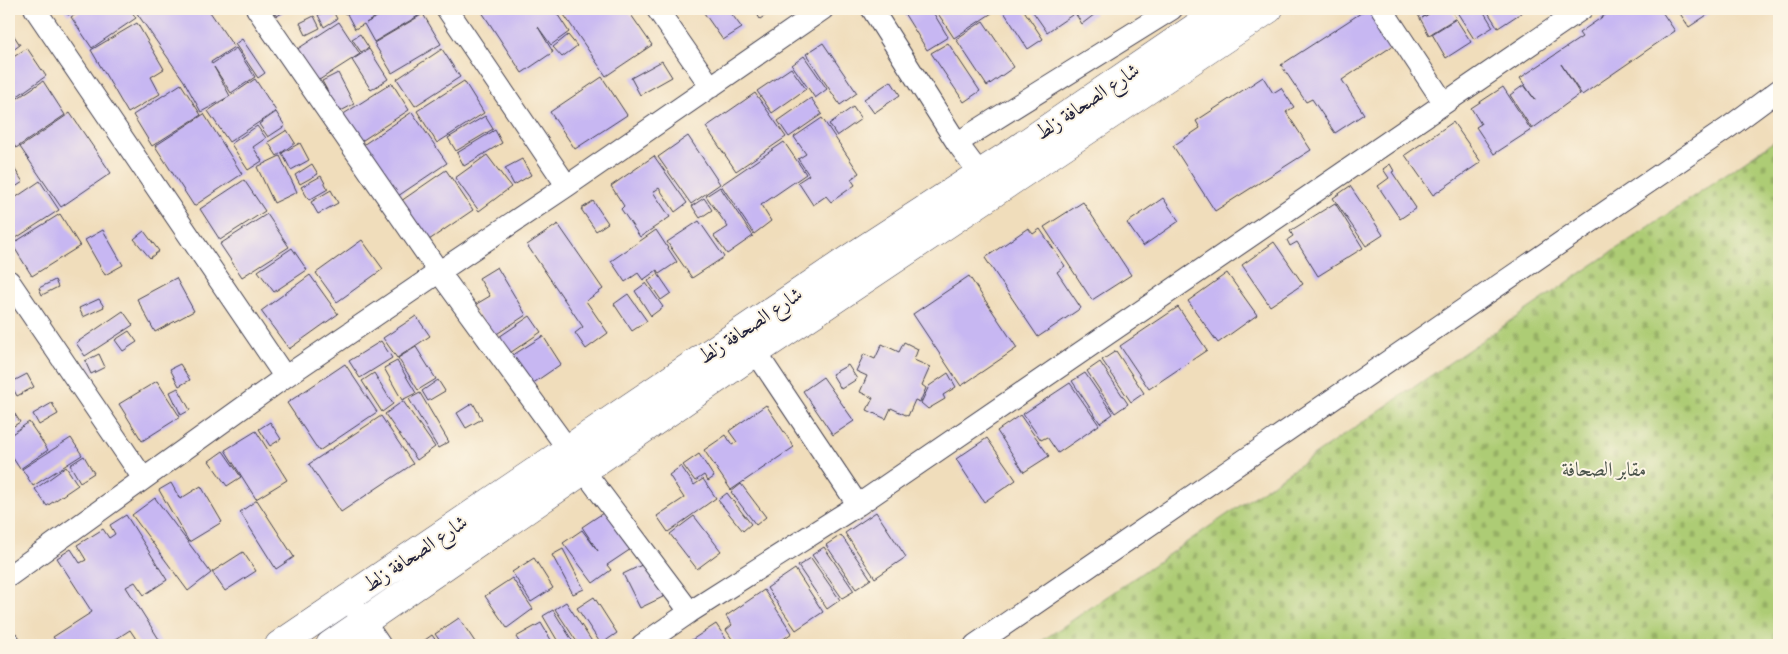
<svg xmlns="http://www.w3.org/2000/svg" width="1788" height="654" font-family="'IM FELL DW Pica',Amiri,serif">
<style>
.cemetery{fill:url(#cemetery-stones);stroke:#687758}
.building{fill:#c7b7f2}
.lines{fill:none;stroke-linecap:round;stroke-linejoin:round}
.minor-casing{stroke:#413e4e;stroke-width:23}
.trunk-casing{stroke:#413e4e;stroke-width:29}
.minor{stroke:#fff;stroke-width:21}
.trunk{stroke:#fff;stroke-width:28}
.labels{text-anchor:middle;stroke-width:4;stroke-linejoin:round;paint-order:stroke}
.street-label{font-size:20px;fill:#22223b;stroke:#fcf5e5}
.park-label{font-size:20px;fill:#4c554c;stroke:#fcf5e5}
</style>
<defs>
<pattern id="cemetery-stones" width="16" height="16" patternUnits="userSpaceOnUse" patternTransform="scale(1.25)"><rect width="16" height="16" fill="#adcc74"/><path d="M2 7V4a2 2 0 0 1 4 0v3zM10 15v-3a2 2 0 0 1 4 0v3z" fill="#95af65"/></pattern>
</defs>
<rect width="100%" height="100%" fill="#fcf5e5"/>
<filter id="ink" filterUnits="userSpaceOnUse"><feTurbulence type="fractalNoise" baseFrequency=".02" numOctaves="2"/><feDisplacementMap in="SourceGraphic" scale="10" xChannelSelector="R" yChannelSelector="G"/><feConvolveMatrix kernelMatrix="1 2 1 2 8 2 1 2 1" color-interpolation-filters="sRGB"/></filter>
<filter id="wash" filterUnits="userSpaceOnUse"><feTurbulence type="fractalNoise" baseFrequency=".0096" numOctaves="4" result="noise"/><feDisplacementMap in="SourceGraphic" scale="20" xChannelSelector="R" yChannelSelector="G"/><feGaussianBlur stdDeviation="1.12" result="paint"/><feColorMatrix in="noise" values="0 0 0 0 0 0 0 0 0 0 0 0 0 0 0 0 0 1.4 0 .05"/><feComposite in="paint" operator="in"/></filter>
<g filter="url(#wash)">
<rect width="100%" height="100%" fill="#f0ddbb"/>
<path class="cemetery" d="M1779 138V645H1036Z"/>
<g id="blocks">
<path class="building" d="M64 9H79L68 15Z
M84 9H130L136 18 92 48 71 17Z
M134 9H208L234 47 211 62 212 64 236 48 255 77 231 93 214 67 230 96 201 112 184 81Z
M273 9H289L277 16Z
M330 9H332L337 19 324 27 318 15Z
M342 9H353L345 14Z
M355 9H389L366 23 391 9H414L418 16 374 42 364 24 355 29 347 14Z
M480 9H554L569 32 551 45 538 27 553 52 522 73Z
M560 9H627L652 45 606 76Z
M704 9H728L742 28 723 40 702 10Z
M754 9H775L760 19Z
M911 9H931L948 37 927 50 904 13Z
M935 9H998L954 38Z
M1002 9H1023L1043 39 1028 49Z
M1031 9H1091L1095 14 1082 24 1075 13 1047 32Z
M1367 9H1370L1394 45 1342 80 1364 114 1335 133 1312 99 1306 102 1281 65Z
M1415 9H1435L1422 18 1437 9H1450L1456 18 1429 35Z
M1455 9H1482L1493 27 1474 39Z
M1486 9H1527L1498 28Z
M1614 9H1660L1675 31 1582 95 1561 64 1580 94 1532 129 1510 95 1524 85 1535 100 1520 78 1582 37 1579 33Z
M1677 9H1716L1689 27Z
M423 14 441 44 392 73 374 43Z
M314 16 320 28 306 35 300 23Z
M1456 19 1471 42 1446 58 1432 34Z
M983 21 1014 67 987 86 956 39Z
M339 22 360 54 316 82 296 50Z
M137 23 164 69 151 77 160 94 128 113 91 50Z
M9 28 20 45 9 53Z
M360 34 369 48 361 52 352 39Z
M568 35 577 46 562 57 553 47Z
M242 39 265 73 258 78 235 44Z
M823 43 857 93 840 105 806 54Z
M948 43 980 91 964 102 931 53Z
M27 48 46 76 9 102V60Z
M369 49 388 79 371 90 352 60Z
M442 49 460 77 415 106 397 79Z
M804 56 827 89 815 98 792 65Z
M662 61 672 77 640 95 631 78Z
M791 68 806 89 772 113 757 91Z
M338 73 354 104 339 112 323 92 327 90 322 81Z
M602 77 627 115 575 149 550 112Z
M1263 77 1273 93 1281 88 1294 107 1286 112 1311 150 1215 211 1173 146 1200 128 1196 121Z
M255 79 276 111 229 142 208 111Z
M43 81 65 115 16 148 9 137V104Z
M464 81 484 113 437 143 417 111Z
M891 81 900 95 874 113 864 99Z
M392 83 409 110 360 142 342 115Z
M181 84 201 115 152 146 133 115Z
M1503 87 1531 130 1494 154 1476 127 1481 124 1471 108Z
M755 93 786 137 736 171 706 127Z
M811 98 822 114 789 137 778 121Z
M853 107 861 119 837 136 829 124Z
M276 112 285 126 268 137 259 124Z
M412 112 447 163 398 196 363 145Z
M70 113 111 173 61 207 20 147Z
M204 114 242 174 194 206 155 146Z
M485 116 493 129 456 151 448 138Z
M822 118 859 173 851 179 855 185 831 202 826 196 813 205 798 182 809 175 798 159 806 154 794 137Z
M1453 122 1481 162 1433 195 1405 155Z
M257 126 266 138 253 147 262 161 248 170 231 144Z
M287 130 295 143 277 156 268 142Z
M495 130 502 143 464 166 457 153Z
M688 136 720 184 691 204 658 157Z
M784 142 806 174 761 205 771 221 754 234 721 185Z
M300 143 309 160 291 170 282 153Z
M487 155 511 187 479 211 455 178Z
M280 156 297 192 274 203 257 167Z
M654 156 687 203 675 212 659 188 653 192 670 217 640 237 621 209 624 206 611 186Z
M522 159 531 175 514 185 505 168Z
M10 162 23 182 9 191V163Z
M312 164 318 174 300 184 295 175Z
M1390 164 1394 171 1392 172 1416 208 1400 219 1378 186 1389 178 1383 169Z
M446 170 473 210 429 240 401 201Z
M321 176 328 189 309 200 301 187Z
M244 180 265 211 220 240 200 209Z
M40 181 59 210 13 240 9 234V202Z
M1350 186 1383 235 1366 246 1333 198Z
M720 187 753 236 727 254 714 236 728 227 706 196Z
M331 190 338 203 318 214 311 202Z
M704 198 712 210 700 218 692 206Z
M1163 198 1179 221 1143 246 1127 223Z
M593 201 608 223 596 231 581 209Z
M1083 202 1131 275 1092 300 1044 227Z
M1335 203 1363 248 1318 276 1297 242 1290 246 1287 240 1293 236 1290 231Z
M60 214 80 246 32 276 12 244Z
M267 214 289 247 242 277 220 244Z
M699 221 724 257 692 278 667 242Z
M558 224 603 289 586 301 608 333 586 349 575 333 583 327 527 245Z
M1028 228 1033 234 1040 229 1065 266 1057 272 1081 308 1038 337 985 258Z
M103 230 123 265 105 275 85 240Z
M656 230 677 262 659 274 657 270 643 280 638 273 625 282 611 261Z
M144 231 159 251 150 258 134 239Z
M362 240 383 269 337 302 316 273Z
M1274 242 1303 284 1270 306 1242 265Z
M292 248 307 270 274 292 258 271Z
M497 267 526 315 492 337 473 306 490 296 479 278Z
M1227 273 1257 315 1218 343 1188 301Z
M658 274 671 293 661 300 648 281Z
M310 275 338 314 289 349 261 311Z
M969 276 1017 348 961 386 913 314Z
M176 278 194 311 155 332 137 299Z
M55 280 58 287 42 295 39 288Z
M646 283 663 307 651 316 635 291Z
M628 294 647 321 632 331 614 304Z
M99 299 104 307 83 317 79 308Z
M1178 307 1207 350 1149 389 1120 346Z
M123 311 133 325 85 356 76 343Z
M416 316 430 336 397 358 383 338Z
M530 316 541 332 504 357 493 341Z
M129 331 137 342 123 351 115 340Z
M543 336 561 364 529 386 510 357Z
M381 341 392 358 360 378 349 361Z
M904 342 918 349 914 360 930 367 922 385 926 388 920 402 915 400 908 416 891 408 886 419 867 410 873 398 860 392 867 376 856 371 864 354 875 359 882 344 899 352Z
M416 347 436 379 418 390 398 358Z
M1116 351 1144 393 1131 402 1102 360Z
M99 354 105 367 91 374 85 361Z
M397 361 416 393 402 400 384 368Z
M1100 362 1128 404 1115 413 1087 371Z
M180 364 190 380 179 386 170 369Z
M345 364 377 412 319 451 287 403Z
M848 365 857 379 841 389 832 374Z
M374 373 393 404 382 412 362 381Z
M948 373 956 387 943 395 945 399 928 409 921 403 929 386Z
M1085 373 1113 414 1100 423 1072 381Z
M27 374 34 387 17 396 10 383Z
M823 377 854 421 833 435 803 391Z
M438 380 445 391 428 401 422 391Z
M157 381 180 417 142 441 119 404Z
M1070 383 1099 425 1058 453 1047 437 1041 440 1023 414Z
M178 388 190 410 181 415 170 392Z
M420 393 449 442 438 448 409 399Z
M403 401 435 447 417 460 385 414Z
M52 403 58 414 39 425 33 414Z
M473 403 482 419 466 428 457 413Z
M9 405 20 422 9 429Z
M766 405 794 447 731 490 704 450 726 435 732 445 737 442 729 431Z
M1020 415 1049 456 1024 472 997 431Z
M381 416 413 464 341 512 309 464Z
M29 422 48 450 20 469 9 452V436Z
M270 422 281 439 270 446 259 429Z
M256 431 287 480 256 499 225 450Z
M71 438 82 455 33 486 22 469Z
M987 438 1016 480 984 502 956 459Z
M223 451 241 477 227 486 209 461Z
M699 454 714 477 708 481 704 475 695 481 683 465Z
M84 456 94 473 80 482 70 465Z
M681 466 694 485 703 479 716 498 668 532 657 516 684 498 669 475Z
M66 467 78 485 47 506 35 489Z
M171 483 180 499 201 486 222 522 189 542 159 490Z
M741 484 766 517 756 525 731 492Z
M727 493 751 524 743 531 718 500Z
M155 498 211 573 188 591 132 515Z
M257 500 294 557 276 569 240 512Z
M609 509 634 547 607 565 611 570 593 583 563 543 582 530 598 551 582 527Z
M876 512 906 557 875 578 845 533Z
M126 515 167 580 144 595 135 582 126 587 162 644 140 645 130 630 113 641 116 645H59L53 637 92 612 57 558 71 549 80 563 86 560 77 545 103 529 109 538 115 534 110 525Z
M694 516 721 551 697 569 670 534Z
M841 535 871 579 856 589 826 545Z
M824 547 854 591 842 598 812 555Z
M563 549 584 589 573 594 552 555Z
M243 552 256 571 225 591 212 572Z
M534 558 553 588 531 602 512 572Z
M811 558 840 600 827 609 798 566Z
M650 561 667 595 640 608 623 574Z
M795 569 823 612 796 630 767 588Z
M512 578 533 609 507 628 485 596Z
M764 590 792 633 775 645H736L726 630 732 625 726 616Z
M594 597 617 633 601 644 577 608Z
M566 602 593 643 590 645H579L555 609Z
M553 610 575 645H560L543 616Z
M459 618 477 645H443L435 634Z
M541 623 554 645H521L516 637Z
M716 624 730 645H688L687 643Z
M432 635 439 645H418Z"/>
</g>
</g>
<g filter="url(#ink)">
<use href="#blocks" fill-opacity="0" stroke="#413e4e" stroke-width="1"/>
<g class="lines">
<g class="minor-casing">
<path id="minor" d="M35 9 285 377
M257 9 439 272 584 471 690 612
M447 9 567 186
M657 9 711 87
M872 9 957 143 989 186
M1382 9 1444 103
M957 143 1172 9
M9 281 143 478
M747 339 858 505
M9 576 285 377 439 272 567 186 823 9
M348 598 380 645
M9 642 11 645
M642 645 690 612 858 505 1582 9
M975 645 1729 127 1779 90"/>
</g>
<g class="trunk-casing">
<path id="trunk" d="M279 645 742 331 850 258 1010 154 1222 9
M330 645 756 352 1269 9"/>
</g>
<use href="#minor" class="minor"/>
<use href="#trunk" class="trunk"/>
</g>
</g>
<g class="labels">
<g class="street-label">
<text transform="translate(1087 101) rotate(-34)" y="7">شارع الصحافة زلط</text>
<text transform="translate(750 325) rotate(-34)" y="7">شارع الصحافة زلط</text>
<text transform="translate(415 553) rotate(-34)" y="7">شارع الصحافة زلط</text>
</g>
<g class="park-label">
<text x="1604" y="476">مقابر الصحافة</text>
</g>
</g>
<rect width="1788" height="654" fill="none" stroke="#fcf5e5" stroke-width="30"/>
</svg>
